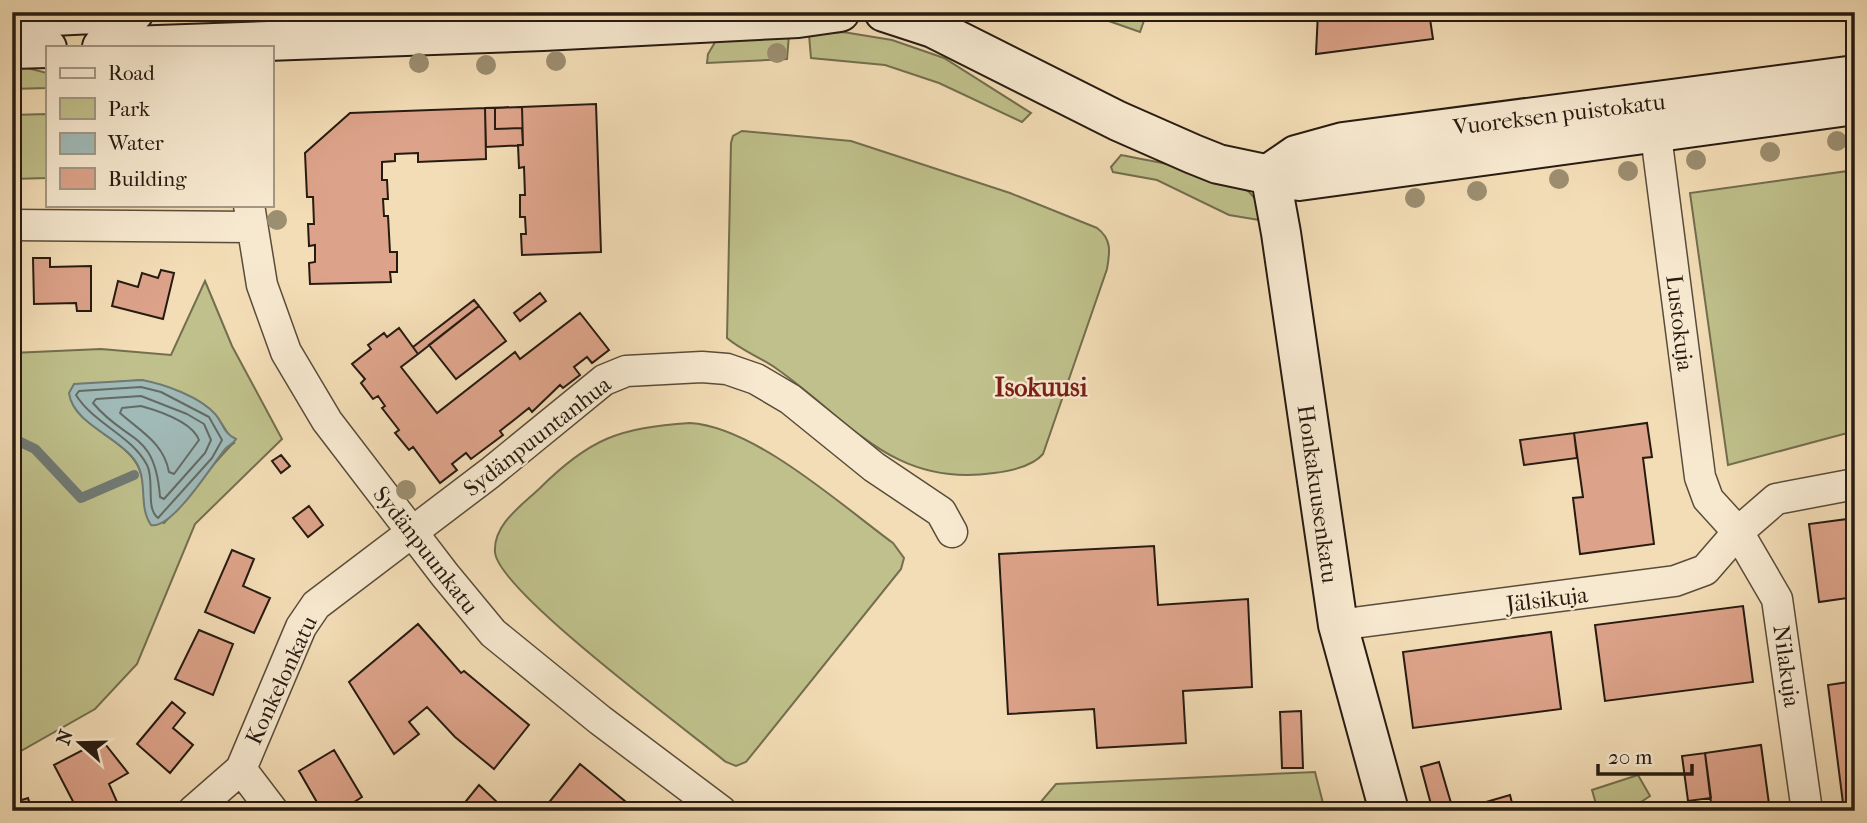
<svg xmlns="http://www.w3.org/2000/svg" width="1867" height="823" font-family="'IM FELL French Canon',serif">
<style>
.green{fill:#bfc08b;stroke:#736e4e;stroke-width:2;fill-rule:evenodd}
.water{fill:#a0bab8;stroke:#707a75;stroke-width:2}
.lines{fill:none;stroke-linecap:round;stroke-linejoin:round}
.shore{stroke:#646a64;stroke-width:2}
.stream{stroke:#707a75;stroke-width:10}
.building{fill:#dda38a;stroke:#271b11;stroke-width:2}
.street-casing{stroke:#5a4c3a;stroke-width:33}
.secondary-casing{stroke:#271b11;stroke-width:42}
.street{stroke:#f7e9d0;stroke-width:30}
.secondary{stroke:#f7e9d0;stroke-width:38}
.tree{fill:#9c8e70}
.labels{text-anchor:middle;stroke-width:5;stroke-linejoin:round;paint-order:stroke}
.street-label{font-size:23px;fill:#271b11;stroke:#f7e9d0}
.quarter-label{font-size:26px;font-weight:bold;fill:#7a1f14;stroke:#f7e9d0}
</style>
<rect width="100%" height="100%" fill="#f3ddb6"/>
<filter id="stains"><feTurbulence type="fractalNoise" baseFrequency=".00286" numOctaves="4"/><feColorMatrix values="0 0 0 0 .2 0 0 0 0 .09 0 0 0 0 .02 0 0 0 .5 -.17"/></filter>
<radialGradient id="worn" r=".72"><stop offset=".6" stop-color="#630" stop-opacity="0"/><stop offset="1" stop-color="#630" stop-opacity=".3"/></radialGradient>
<path class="green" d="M1083 12H1147L1140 32Z
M843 32 892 40 944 58 1031 113 1022 122 939 83 885 65 811 58 809 35Z
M789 35 787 59 707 63 708 54 717 39Z
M12 64 47 73V88L12 89Z
M47 114V178L12 179V115Z
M742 131 851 141 1010 193 1097 228C1112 239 1110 252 1107 269L1043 454C1032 467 1010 471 994 473 893 488 851 421 777 369 762 358 742 351 727 338L731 143 733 136Z
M1121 155C1152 161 1226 173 1249 192 1258 200 1261 210 1265 221L1229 215 1157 180 1113 172 1111 167Z
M1855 170V431L1728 465 1690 193Z
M205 281 232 346 282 439 195 524 137 664 95 709 12 756V353L101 349 171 355ZM142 380 218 418 234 443C227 446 176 511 164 523L146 513C142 467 143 461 104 434L117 382Z
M690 423C755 427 841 505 893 543L904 558 901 569 746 762 736 766 726 762C688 731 497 590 495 552 493 525 521 506 539 489 590 438 619 428 690 423Z
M1315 772 1325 811H1033L1056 784Z
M1638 775 1650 796 1635 806 1636 811H1598L1592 790Z"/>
<path class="water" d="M142 380C164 384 201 397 216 415 224 425 223 433 236 439 233 445 229 444 225 449 212 465 172 530 151 525 137 505 150 478 133 458 116 436 73 423 69 393L74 384Z"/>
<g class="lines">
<path class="shore" d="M141 387 161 392 209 417 222 440 212 458 158 518C145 508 155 480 147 465 131 435 94 424 76 395L79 391Z
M141 396 187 414 204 424 211 440 205 453 164 499 160 497C155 430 127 444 93 403L96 399Z
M141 406C159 411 192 422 199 440L174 474 169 472C164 443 140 431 120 413L122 408Z"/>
<path class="stream" d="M12 438 35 449 81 498 134 475"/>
</g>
<path class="building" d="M1318 12H1429L1433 39 1316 54Z
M596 104 601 252 522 255 521 234H526L525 217H520V195H525L524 167 519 168 518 145H523L522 128 495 129V108Z
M522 107 523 145 486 147 485 108Z
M485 108 486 159 418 162V153L395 154V161L382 162V180H387L388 199H383L384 216H388L390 252H397V272H390L391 282 310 284 309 263 315 262V245L309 246 308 224H314L313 197H307L305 153 350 113Z
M33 258H50V267L91 266V311H77L76 303 34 304Z
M161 270 174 273 163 319 112 306 118 281 138 287 142 273 158 278Z
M540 293 546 301 520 321 514 313Z
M474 300 479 306 418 354 413 347Z
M479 306 506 341 456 379 429 345Z
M580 313 609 350 592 363 587 357 574 367 580 375 563 388 560 385 532 412 529 408 500 431 503 435 471 459 466 453 452 464 457 470 440 483 413 447 409 450 395 433 399 430 382 408 385 406 378 396 373 399 361 383 365 379 352 364 371 349 368 345 384 333 387 337 399 328 418 354 401 367 437 413 515 352 520 359Z
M1647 423 1652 457 1643 458 1654 544 1580 554 1573 498 1583 497 1574 433Z
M1574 433 1577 458 1524 465 1520 440Z
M281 455 290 466 281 473 272 461Z
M309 506 323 525 308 537 293 518Z
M1855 518V597L1819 602 1809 524Z
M1154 546 1158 605 1248 599 1252 687 1183 691 1186 743 1097 748 1094 709 1008 714 999 554Z
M232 550 254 559 243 586 270 598 254 633 205 612Z
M1743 606 1753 682 1605 701 1595 625Z
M418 624 461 673 464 671 529 725 494 769 455 737 427 707 409 722 419 734 394 754 349 682Z
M199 630 233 644 213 695 175 679Z
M1551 632 1561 709 1413 728 1403 652Z
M1855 635V671H1854L1850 636Z
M1855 681V811H1844L1828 685Z
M172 702 185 713 173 728 193 745 170 773 137 744Z
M1301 711 1303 768H1282L1280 712Z
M102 740 128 773 109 784 121 811H78L54 765Z
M1761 745 1770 811H1712L1705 753Z
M334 750 362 797 340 811H322L299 771Z
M1705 753 1711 798 1688 801 1682 756Z
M1439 762 1451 803 1432 808 1421 767Z
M580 764 637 811H542Z
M479 785 497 802 490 811H458Z
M1510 795 1514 811H1455Z
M28 798 32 811H12V803Z"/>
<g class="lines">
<g class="street-casing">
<path id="street" d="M1653 112 1700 477 1708 499 1738 532 1777 599 1807 811
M249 205 262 285 286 352 327 421 445 575 493 633 600 720 721 811
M12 225 251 227
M1338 625 1675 581 1705 570 1738 532 1776 499 1855 484
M241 769 273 811
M193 811 241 769 301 627 316 605 490 473 604 380 626 371 702 367 727 369 756 379 790 399 874 467 941 512 952 532"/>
</g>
<g class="secondary-casing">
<path id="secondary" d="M884 12 933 28 1118 121 1193 154 1218 164 1299 181 1855 105
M12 18 134 12
M102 47 543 31 798 18 840 12
M12 49 47 48
M1270 173 1281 233 1338 625 1389 811
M1270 173 1296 155 1343 142 1855 75"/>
</g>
<use href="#street" class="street"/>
<use href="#secondary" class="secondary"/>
</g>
<g class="tree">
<circle cx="777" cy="53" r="10"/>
<circle cx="556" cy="61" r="10"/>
<circle cx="419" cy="63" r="10"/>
<circle cx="486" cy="65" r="10"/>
<circle cx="1837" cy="141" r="10"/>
<circle cx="1770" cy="152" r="10"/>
<circle cx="1696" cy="160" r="10"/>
<circle cx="1628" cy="171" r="10"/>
<circle cx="1559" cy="179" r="10"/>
<circle cx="1477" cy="191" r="10"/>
<circle cx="1415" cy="198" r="10"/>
<circle cx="277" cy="220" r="10"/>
<circle cx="406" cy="490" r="10"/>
</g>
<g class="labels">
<g class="street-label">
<text transform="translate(1559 114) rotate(-7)" y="8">Vuoreksen puistokatu</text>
<text transform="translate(1680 323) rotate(83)" y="8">Lustokuja</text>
<text transform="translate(537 436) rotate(-38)" y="8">Sydänpuuntanhua</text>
<text transform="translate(1318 494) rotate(82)" y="8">Honkakuusenkatu</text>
<text transform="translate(426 550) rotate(52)" y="8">Sydänpuunkatu</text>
<text transform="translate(1547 599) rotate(-7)" y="8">Jälsikuja</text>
<text transform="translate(1787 666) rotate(82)" y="8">Nilakuja</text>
<text transform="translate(281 680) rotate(-65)" y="8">Konkelonkatu</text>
</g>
<g class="quarter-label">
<text x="1041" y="396">Isokuusi</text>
</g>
</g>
<rect width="1867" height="823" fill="none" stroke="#f3ddb6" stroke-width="42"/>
<rect x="14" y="14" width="1839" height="795" fill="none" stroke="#271b11" stroke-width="3.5"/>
<rect x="21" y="21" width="1825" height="781" fill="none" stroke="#271b11" stroke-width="2"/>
<rect x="46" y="46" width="228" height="161" fill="#f7e9d0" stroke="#a49784" stroke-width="2"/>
<rect x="60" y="68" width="35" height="10" fill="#f7e9d0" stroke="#a49784" stroke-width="2"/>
<text x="108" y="80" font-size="21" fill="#271b11">Road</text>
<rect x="60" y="98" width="35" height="21" fill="#bfc08b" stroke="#a49784" stroke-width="2"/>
<text x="108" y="116" font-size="21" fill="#271b11">Park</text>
<rect x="60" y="133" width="35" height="21" fill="#a0bab8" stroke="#a49784" stroke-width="2"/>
<text x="108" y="150" font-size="21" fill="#271b11">Water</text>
<rect x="60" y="168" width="35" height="21" fill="#dda38a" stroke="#a49784" stroke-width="2"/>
<text x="108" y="186" font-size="21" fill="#271b11">Building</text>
<g transform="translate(80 743) rotate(290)" stroke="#f7e9d0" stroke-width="5" paint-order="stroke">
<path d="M0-5L12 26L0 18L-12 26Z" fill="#271b11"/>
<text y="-10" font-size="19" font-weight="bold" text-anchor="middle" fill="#271b11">N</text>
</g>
<path d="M1598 764v10h94v-10" fill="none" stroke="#271b11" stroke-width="3.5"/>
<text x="1608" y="764" font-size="21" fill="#271b11" stroke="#f7e9d0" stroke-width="5" paint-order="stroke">20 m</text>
<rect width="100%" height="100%" filter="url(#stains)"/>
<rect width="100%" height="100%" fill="url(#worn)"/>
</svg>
